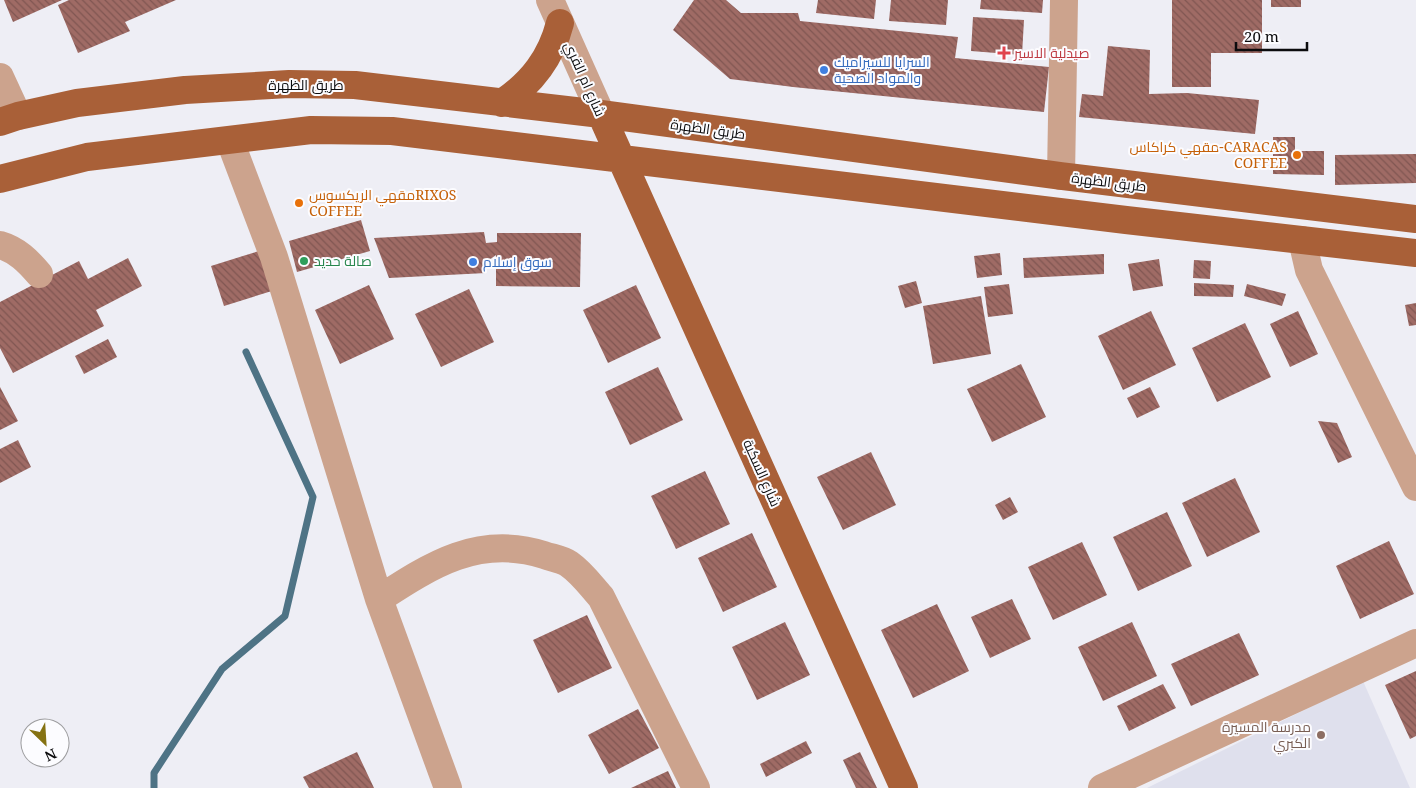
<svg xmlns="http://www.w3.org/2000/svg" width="1416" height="788" font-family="'Noto Serif',Cairo,serif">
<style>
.built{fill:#dfe0ed}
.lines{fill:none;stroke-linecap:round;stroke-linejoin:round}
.stream{stroke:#4e7385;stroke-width:7}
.building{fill:url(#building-back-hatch)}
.minor{stroke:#cca38d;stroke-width:28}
.major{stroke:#a96038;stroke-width:28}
.health-dot{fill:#e0444e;stroke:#fcfcff;stroke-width:2}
.shop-dot{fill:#3f7fe0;stroke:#fcfcff;stroke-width:2}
.food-dot{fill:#e8710a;stroke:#fcfcff;stroke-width:2}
.leisure-dot{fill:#2e9e5b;stroke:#fcfcff;stroke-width:2}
.education-dot{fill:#8d6e63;stroke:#fcfcff;stroke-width:2}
.labels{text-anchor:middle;stroke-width:4;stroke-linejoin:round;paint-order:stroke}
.health-label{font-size:14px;fill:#be3a42;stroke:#fcfcff;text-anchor:start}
.shop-label{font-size:14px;fill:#366cbe;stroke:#fcfcff;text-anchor:start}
.street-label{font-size:14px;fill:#0b0b0d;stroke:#fcfcff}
.food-label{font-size:14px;fill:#c56008;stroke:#fcfcff;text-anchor:end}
.leisure-label{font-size:14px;fill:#27864d;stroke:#fcfcff;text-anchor:start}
.education-label{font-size:14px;fill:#785e54;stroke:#fcfcff;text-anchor:end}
</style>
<defs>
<pattern id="building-back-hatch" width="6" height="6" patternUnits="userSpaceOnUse" patternTransform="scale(1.25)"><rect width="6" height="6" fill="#9f6b65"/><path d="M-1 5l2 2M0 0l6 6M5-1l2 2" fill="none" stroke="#805652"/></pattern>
</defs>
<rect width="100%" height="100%" fill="#eeeef5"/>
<path class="built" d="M1363 681 1410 788H1147Z"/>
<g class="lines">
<path class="stream" d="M154 788V773L222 669 285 616 313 497 246 352"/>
</g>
<path class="building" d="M4 0H62L13 22Z
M69 0H176L125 22 130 31 78 53 58 5Z
M694 0H726L741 13H798L800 21 958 37 955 58 1049 67 1044 112 793 87 730 79 673 30Z
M818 0H876L874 19 816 13Z
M891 0H948L946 25 889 21Z
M981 0H1043L1042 13 980 9Z
M1172 0H1262V53H1211V87H1172Z
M1271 0H1301V7H1271Z
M973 17 1024 20 1022 55 971 51Z
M1108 46 1150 50 1149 94 1187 93 1259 100 1255 134 1079 117 1082 94 1103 96Z
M1273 137H1295V151H1324V175L1273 174Z
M1416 154V183L1335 185V155Z
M361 220 370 251 297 272 289 241Z
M484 232 486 243 497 242V233H581L580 287 496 286V255L485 263 486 273 389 278 374 238Z
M262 250 275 290 224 306 211 266Z
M1000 253 1002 275 977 278 974 256Z
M1104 254V274L1024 278 1023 258Z
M128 258 142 286 96 310 104 326 13 373 0 348V302L79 261 88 279Z
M1159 259 1163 286 1133 291 1128 264Z
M1194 260 1211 261 1210 279 1193 278Z
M916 281 922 303 905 308 898 286Z
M1194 283 1234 285 1233 297 1194 296Z
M1009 284 1013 314 988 317 984 287Z
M1247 284 1286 294 1282 306 1244 296Z
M369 285 394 339 340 364 315 310Z
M636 285 661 338 608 363 583 310Z
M469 289 494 342 441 367 415 314Z
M981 296 991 354 933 364 923 306Z
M1416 303V325L1409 326 1405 305Z
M1151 311 1176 365 1123 390 1098 336Z
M1298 311 1318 354 1290 367 1270 324Z
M1245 323 1271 377 1217 402 1192 348Z
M108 339 117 357 84 374 75 356Z
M1021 364 1046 417 992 442 967 389Z
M658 367 683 420 630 445 605 392Z
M0 387 18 421 0 430Z
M1150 387 1160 407 1137 418 1127 398Z
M1318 421 1337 423 1352 457 1338 463Z
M18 440 31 467 0 483V449Z
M871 452 896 505 843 530 817 477Z
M705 471 730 524 676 549 651 496Z
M1235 478 1260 532 1207 557 1182 503Z
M1010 497 1018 512 1003 520 995 505Z
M1167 512 1192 566 1138 591 1113 537Z
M752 533 777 587 723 612 698 558Z
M1389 541 1414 594 1360 619 1336 566Z
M1082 542 1107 595 1053 620 1028 567Z
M1012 599 1031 639 990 658 971 617Z
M937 604 969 671 913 698 881 630Z
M587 615 612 668 558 693 533 640Z
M785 622 810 675 757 700 732 647Z
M1132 622 1157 676 1103 701 1078 647Z
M1239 633 1259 675 1191 706 1171 664Z
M1416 671V736L1410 739 1385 685Z
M1163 684 1176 708 1129 731 1117 706Z
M638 709 659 748 609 774 588 735Z
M806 741 812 753 766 777 760 764Z
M357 752 374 788H309L303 777Z
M860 752 877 788H856L843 760Z
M668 771 676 788H631Z"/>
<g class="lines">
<path class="minor" d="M550 0 601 114
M0 77 18 116
M230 141 274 257 379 599 448 788
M1061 176 1064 0
M1302 240 1309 270 1416 487
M0 245C17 250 28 261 39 274
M379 599C431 565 479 534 544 555 552 558 562 559 569 564 582 573 591 586 601 597L696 788
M1102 788 1416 643"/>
<path class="major" d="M502 103C532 83 551 58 560 23
M601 114 904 788
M0 122 18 116 77 103 185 90 289 84 355 85 601 114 1061 176 1416 219
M0 179 87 157 311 130 392 131 1126 220 1416 253"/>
</g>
<path class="health-dot" d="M1001.5 45.5h5v5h5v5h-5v5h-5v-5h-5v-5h5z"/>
<g class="shop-dot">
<circle cx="824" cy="70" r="5"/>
<circle cx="473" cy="262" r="5"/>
</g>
<g class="food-dot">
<circle cx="1297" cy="155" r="5"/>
<circle cx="299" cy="203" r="5"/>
</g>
<circle class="leisure-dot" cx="304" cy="261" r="5"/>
<circle class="education-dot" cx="1321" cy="735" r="5"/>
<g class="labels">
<g class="health-label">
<text x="1014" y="58">صيدلية الاسير</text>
</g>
<g class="shop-label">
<text x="834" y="67">السرايا للسيراميك<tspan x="834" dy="16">والمواد الصحية</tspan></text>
<text x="483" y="267">سوق إسلام</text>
</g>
<g class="street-label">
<text transform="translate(585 79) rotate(66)" y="5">شارع ام القري</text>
<text x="306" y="90">طريق الظهرة</text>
<text transform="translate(708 129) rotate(8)" y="5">طريق الظهرة</text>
<text transform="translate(1109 182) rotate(7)" y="5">طريق الظهرة</text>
<text transform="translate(762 473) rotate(66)" y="5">شارع السكبة</text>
</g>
<g class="food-label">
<text x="1287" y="152">مقهي كراكاس-CARACAS<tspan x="1287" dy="16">COFFEE</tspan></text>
<text x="309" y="200" text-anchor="start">مقهي الريكسوسRIXOS<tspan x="309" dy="16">COFFEE</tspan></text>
</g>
<g class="leisure-label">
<text x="314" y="266">صالة حديد</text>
</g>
<g class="education-label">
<text x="1311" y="732">مدرسة المسيرة<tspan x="1311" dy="16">الكبري</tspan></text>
</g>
</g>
<g transform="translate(45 743) rotate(155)"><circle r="24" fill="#fcfcff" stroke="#9c9c9e"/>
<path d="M0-4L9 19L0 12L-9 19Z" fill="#857213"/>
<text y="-8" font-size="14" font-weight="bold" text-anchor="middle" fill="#0b0b0d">N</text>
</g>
<path d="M1236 42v8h71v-8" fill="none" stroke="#0b0b0d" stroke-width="2.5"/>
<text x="1244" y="42" font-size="15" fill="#0b0b0d" stroke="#fcfcff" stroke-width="4" paint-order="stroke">20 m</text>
</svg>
